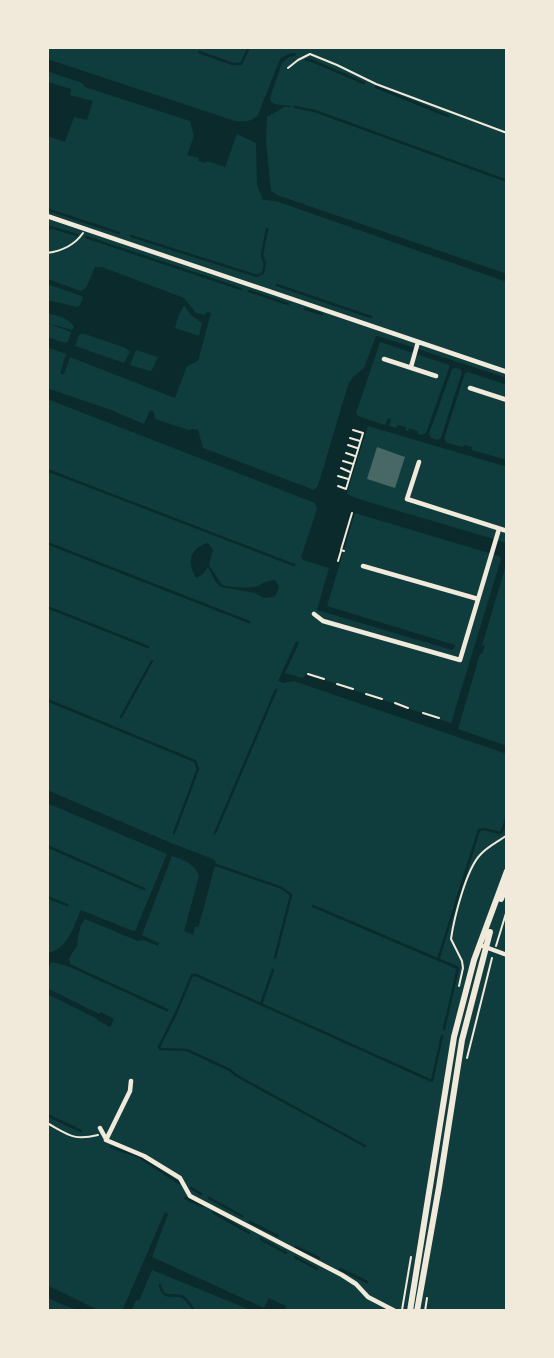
<svg xmlns="http://www.w3.org/2000/svg" width="554" height="1358" font-family="Ubuntu,sans-serif">
<style>
.water{fill:#0a2a2b;fill-rule:evenodd}
.lines{fill:none;stroke-linecap:round;stroke-linejoin:round}
.stream{stroke:#0a2a2b;stroke-width:2.5}
.building{fill:#486865}
.path{stroke:#f1e9da;stroke-width:2}
.minor{stroke:#f1e9da;stroke-width:4.5}
.secondary{stroke:#f1e9da;stroke-width:6}
</style>
<rect width="100%" height="100%" fill="#0f3d3e"/>
<path class="water" d="M296 53V55L289 57 282 63 270 98 271 102C278 106 287 105 295 107H284L267 117 266 142 271 191 277 195 507 274V282L276 201 263 200 257 185 256 143 237 134 225 167 207 161 205 163 198 161 199 158 187 155 194 136 190 121 85 87 82 83 47 71V59L235 121C244 122 252 122 258 115L280 59 288 54Z
M48 82 71 89 70 95 93 101 87 120 74 117 65 142 50 137 47 141Z
M95 267H102L184 298 196 313 205 315 207 312 211 313 198 361 187 366 175 398 70 357 64 374H60L66 354 47 347V337L65 343 68 342 71 332 47 323 72 330 74 327C69 317 57 316 47 313V300L77 307 80 305 83 298 82 296 47 284V279L81 291 86 288ZM184 305 191 315 202 323 199 336 175 328 178 317ZM80 334H85L126 348 130 352 124 363 75 346 78 337ZM136 350 158 357 152 370 150 371 130 365Z
M376 336 381 337 507 378V385L468 372 465 373 444 439 447 443 463 447 464 445 472 447V450L507 460V467L368 426 347 493 348 495 365 501 507 543V562L482 645 485 646 482 654H480L458 729 507 746V754L294 681 283 683 278 681 296 641 299 643 285 673 302 678 307 674 451 723 501 559 499 556 355 513 327 606 455 645V647L452 650 317 610 329 568 303 560 301 557 317 509 315 503 47 399V388L111 410 144 424 150 410 154 412 155 419 189 430 192 429 198 430 203 448 314 490 318 486 348 385 353 377 364 368ZM380 342 449 365V368L426 433 422 435 418 434V431L409 428 408 431H406V427L398 425 396 428 389 426 391 419 388 418 385 425 358 416 356 413ZM456 368 460 369 462 372 441 438 438 440 431 438 429 434 452 369Z
M208 543 213 550 209 565 222 585C231 587 249 589 258 586 264 583 268 580 275 580L279 586 277 593 274 597 264 598 255 593 221 587 215 581 208 567 203 574 196 578C187 563 189 548 208 543Z
M47 790 171 843 213 859 216 862 199 925 198 927H195L193 935 184 931 199 876C194 863 184 860 172 856L142 935 159 943 158 946 143 940 138 941 85 919 81 925 78 936 77 946 69 958 71 967 52 962 47 969V953C68 950 73 927 81 910L131 930 135 931 167 854 47 803Z
M47 988 99 1014 101 1012 114 1019 111 1026 110 1027 97 1020V1019L47 994Z
M165 1212 168 1214 152 1257 264 1308 269 1298 286 1306 284 1311H253L152 1270 139 1301 136 1300 131 1311H122Z
M47 1285 100 1311C75 1311 69 1308 47 1297Z"/>
<g class="lines">
<path class="stream" d="M199 52 233 64H241L249 47
M306 60H310L364 83
M376 87 448 116
M295 107 315 111 507 181
M49 210 119 233
M47 232 50 227 77 235
M131 236 257 276 263 273 265 264 262 255 267 229
M86 237 241 289
M277 285 371 317
M249 291 288 304
M305 309 322 314
M47 470 294 565
M47 543 249 622
M47 607 148 647
M47 700 195 761 198 769 174 833
M121 717 152 661
M215 833 276 690
M47 846 144 889
M216 865 282 888 291 895 275 958
M47 897 67 905
M313 906 458 968 444 1029
M438 960 479 830 484 829 500 833 502 831 507 817
M71 966 167 1010
M261 1004 273 970
M47 1115 81 1131
M365 1146 237 1076 230 1070 187 1050 160 1049 159 1047 176 1013 192 975H196L432 1081 442 1036
M111 1147 138 1156 179 1183
M191 1188 201 1194
M185 1198 202 1206
M209 1198 242 1216
M214 1213 249 1233
M250 1222 278 1236
M261 1239 286 1253
M296 1247 319 1258
M295 1257 317 1269
M340 1269 367 1282
M160 1285C164 1302 172 1292 183 1297 188 1300 191 1306 194 1311"/>
</g>
<path class="building" d="M377 447 405 457 395 488 367 479Z"/>
<g class="lines">
<path class="path" d="M288 68 298 60 310 54 337 65 376 84 507 133
M47 253C62 251 74 246 83 233
M350 438 360 441
M348 445 357 448
M346 453 355 456
M343 461 353 464
M341 468 350 472
M338 476 348 479
M338 486 346 489 363 433 353 430
M344 551 341 550 352 513
M338 561 341 551
M308 674 324 679
M337 684 353 689
M366 694 382 699
M395 703 408 708
M423 713 439 718
M496 946 507 910
M459 986 463 968 462 961 451 939C454 918 466 870 480 855 488 846 498 842 507 835
M467 1058 492 958
M47 1123C69 1135 73 1141 98 1135
M402 1310 411 1257
M425 1311 427 1298"/>
<path class="minor" d="M47 216 507 372
M384 359 436 376
M411 367 418 342
M470 388 507 400
M419 462 407 499 507 531
M363 566 478 599
M314 614 323 621 460 660 499 529
M480 945 507 955
M131 1081 130 1091 106 1140 144 1156 180 1178 190 1196 342 1275 356 1284 368 1297 395 1311
M100 1128 106 1139"/>
<path class="secondary" d="M501 899 507 884
M410 1311 454 1037 474 960 507 871
M417 1311 439 1187 462 1040 490 932"/>
</g>
<rect width="554" height="1358" fill="none" stroke="#f1e9da" stroke-width="98"/>
</svg>
